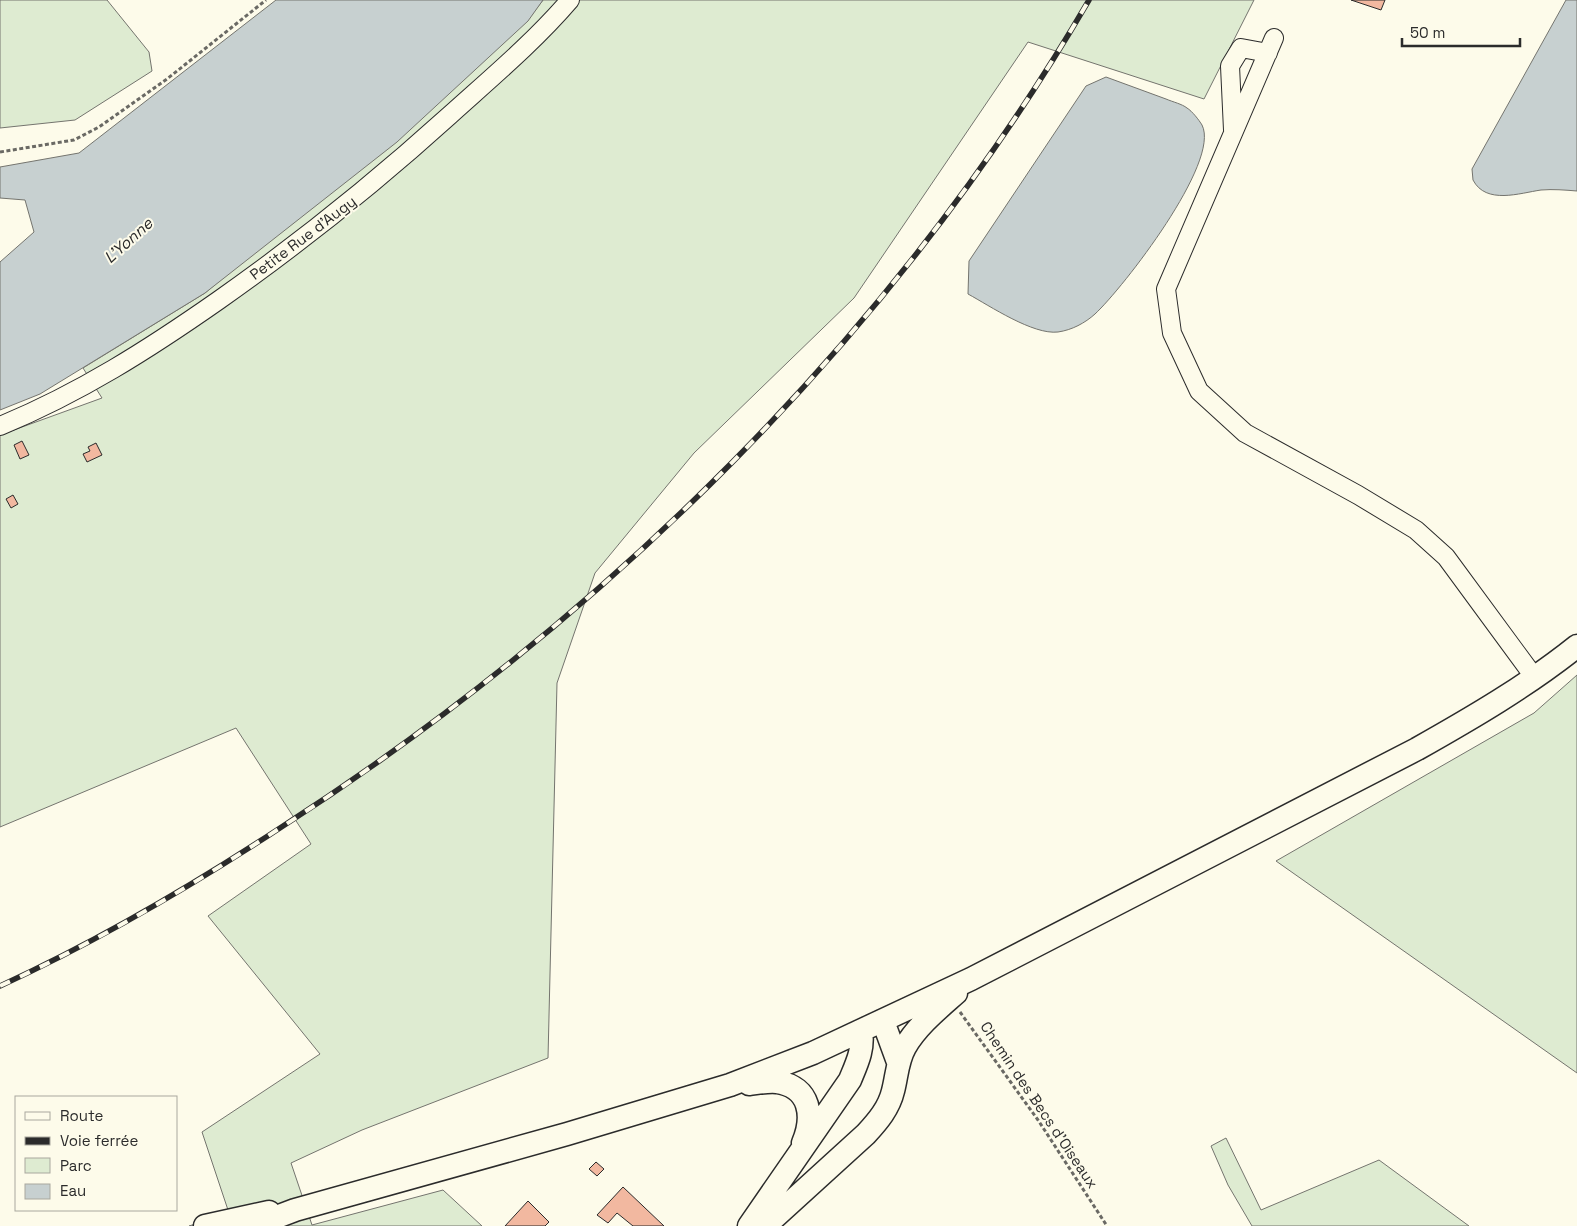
<svg xmlns="http://www.w3.org/2000/svg" width="1577" height="1226" font-family="'Space Grotesk',sans-serif">
<style>
.green{fill:#deebd1;stroke:#74746e}
.water{fill:#c7d0d0;stroke:#74746e}
.building{fill:#f2b8a0;stroke:#2b2b2b}
.lines{fill:none;stroke-linecap:round;stroke-linejoin:round}
.minor-casing{stroke:#2b2b2b;stroke-width:20}
.major-casing{stroke:#2b2b2b;stroke-width:25}
.path{stroke:#6a6964;stroke-width:3;stroke-dasharray:4 2.5;stroke-linecap:butt}
.minor{stroke:#fdfbea;stroke-width:18}
.major{stroke:#fdfbea;stroke-width:22}
.rail-casing{stroke:#2b2b2b;stroke-width:5.5}
.rail{stroke:#fdfbea;stroke-width:4;stroke-dasharray:11;stroke-linecap:butt}
.labels{text-anchor:middle;stroke-width:4;stroke-linejoin:round;paint-order:stroke}
.street-label{font-size:15px;fill:#2b2b2b;stroke:#fdfbea}
.water-label{font-size:16px;font-style:italic;fill:#2b2b2b;stroke:#fdfbea}
</style>
<rect width="100%" height="100%" fill="#fdfbea"/>
<path class="green" d="M0 0H107L149 52 152 71 75 120 0 128Z
M543 0H1254L1204 99 1028 42 854 298 694 453 595 573 557 683 548 1058 362 1130 291 1163 312 1225 443 1190 482 1226H189L229 1213 202 1132 320 1054 208 916 311 844 236 728 0 827V435L102 398 83 368 205 293 527 21Z
M1577 675V1073L1276 861 1534 713Z
M1226 1138 1261 1210 1379 1160 1469 1226H1252L1228 1185 1211 1146Z"/>
<path class="water" d="M276 0H543L528 21 397 142 205 293 40 394 0 410V262L34 232 25 200 0 198V167L79 153Z
M1566 0H1577V191C1565 190 1553 189 1541 190 1520 193 1486 205 1473 180L1472 169Z
M1106 77C1126 84 1146 92 1166 99 1173 102 1182 104 1187 108 1192 111 1199 120 1202 125 1221 162 1123 288 1095 314 1085 323 1072 330 1058 332 1033 335 990 306 968 294L969 261 1086 86Z"/>
<path class="building" d="M1351 0H1385L1381 10Z
M22 441 29 455 20 459 14 445Z
M96 443 102 455 87 462 83 454 90 451 88 447Z
M13 495 18 504 11 508 6 499Z
M596 1162 604 1169 597 1176 589 1169Z
M623 1187 664 1226H633L617 1213 608 1223 597 1215Z
M528 1201 549 1222 545 1226H505Z"/>
<g class="lines">
<g class="minor-casing">
<path id="minor" d="M1274 38 1166 289 1172 333 1199 391 1245 433 1358 495 1416 530 1446 557 1535 678
M1233 130 1230 66 1241 48 1268 53
M0 426C80 393 149 349 219 300 300 243 376 182 450 115 491 78 534 42 570 0"/>
</g>
<g class="major-casing">
<path id="major" d="M883 1021 898 1062
M749 1084C758 1083 768 1081 777 1082 811 1087 814 1117 803 1143
M205 1226 269 1212
M253 1226 295 1210 567 1134 730 1085 813 1053 971 979 1417 749C1472 718 1527 686 1577 646
M749 1226 850 1080C857 1063 864 1049 861 1031
M765 1226 866 1134C878 1121 889 1108 893 1091 897 1076 897 1061 905 1047 917 1026 938 1009 956 993"/>
</g>
<path class="path" d="M0 152 74 140 99 127 167 79 266 0
M960 1012 1038 1120 1107 1226"/>
<use href="#minor" class="minor"/>
<use href="#major" class="major"/>
<g class="rail-casing">
<path id="rail" d="M0 986C98 941 190 887 280 828 605 619 894 335 1089 0"/>
</g>
<use href="#rail" class="rail"/>
</g>
<g class="labels">
<g class="street-label">
<text transform="translate(303 238) rotate(-37)" y="5">Petite Rue d'Augy</text>
<text transform="translate(1039 1105) rotate(56)" y="5">Chemin des Becs d'Oiseaux</text>
</g>
<g class="water-label">
<text transform="translate(128 240) rotate(-42)" y="6">L'Yonne</text>
</g>
</g>
<rect x="15" y="1096" width="162" height="115" fill="#fdfbea" stroke="#a9a89e"/>
<rect x="25" y="1112" width="25" height="8" fill="#fdfbea" stroke="#a9a89e"/>
<text x="60" y="1121" font-size="15" fill="#2b2b2b">Route</text>
<rect x="25" y="1137" width="25" height="8" fill="#2b2b2b" stroke="#a9a89e"/>
<text x="60" y="1146" font-size="15" fill="#2b2b2b">Voie ferrée</text>
<rect x="25" y="1158" width="25" height="15" fill="#deebd1" stroke="#a9a89e"/>
<text x="60" y="1171" font-size="15" fill="#2b2b2b">Parc</text>
<rect x="25" y="1184" width="25" height="15" fill="#c7d0d0" stroke="#a9a89e"/>
<text x="60" y="1196" font-size="15" fill="#2b2b2b">Eau</text>
<path d="M1402 38v8h118v-8" fill="none" stroke="#2b2b2b" stroke-width="2.5"/>
<text x="1410" y="38" font-size="15" fill="#2b2b2b" stroke="#fdfbea" stroke-width="4" paint-order="stroke">50 m</text>
</svg>
